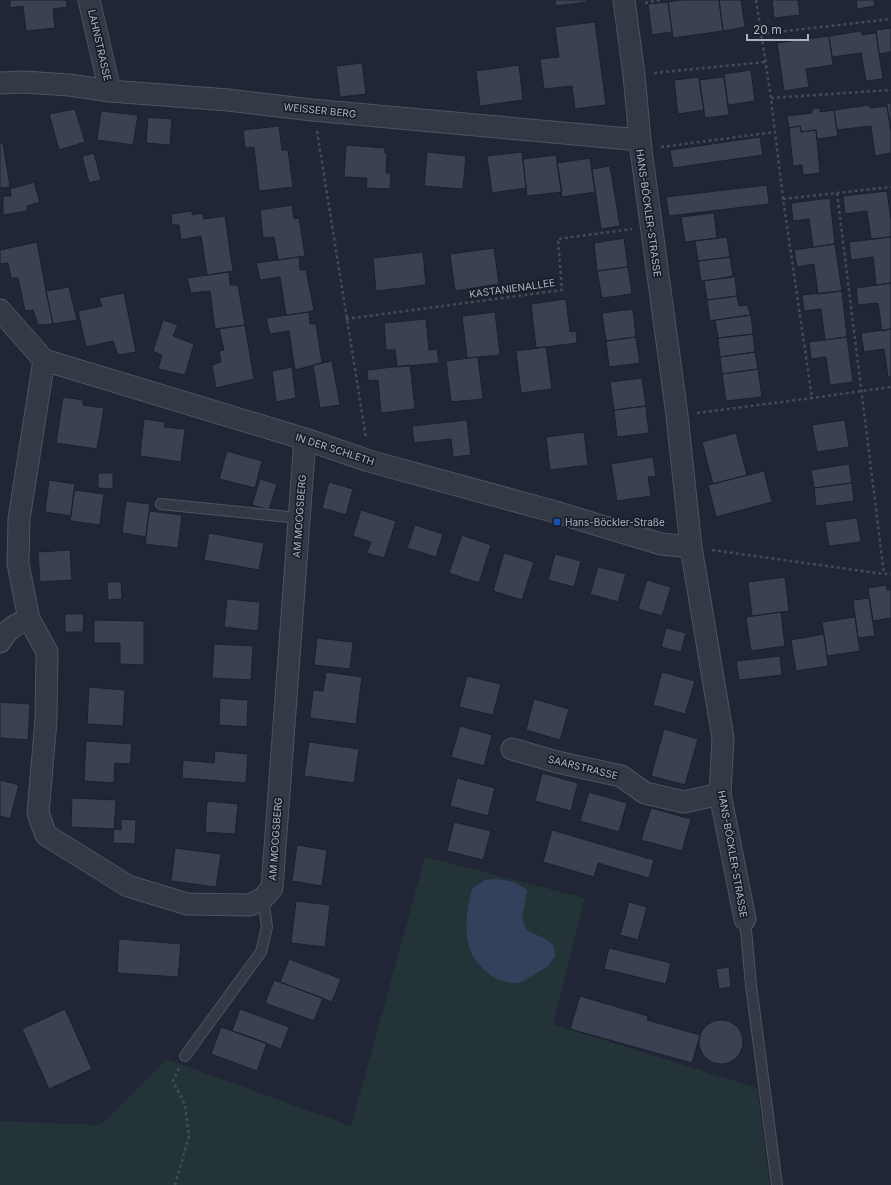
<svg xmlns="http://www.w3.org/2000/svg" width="891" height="1185" font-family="Inter,sans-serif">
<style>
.green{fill:#233337}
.water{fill:#34405c}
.building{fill:#394152;stroke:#1b202c}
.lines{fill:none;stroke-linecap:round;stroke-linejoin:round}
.lane-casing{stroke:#4e5360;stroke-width:12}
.street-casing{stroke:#4e5360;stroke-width:23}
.path{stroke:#3f4e53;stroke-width:2.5;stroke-dasharray:3 3;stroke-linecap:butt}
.lane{stroke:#333945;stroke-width:10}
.street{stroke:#333945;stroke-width:21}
.transit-dot{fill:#1a4fb4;stroke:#191e2a;stroke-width:1.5}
.labels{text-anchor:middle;stroke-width:3.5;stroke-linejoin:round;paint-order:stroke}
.street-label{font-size:10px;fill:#adb3c2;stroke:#191e2a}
.poi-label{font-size:10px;fill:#adb3c2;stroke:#191e2a;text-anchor:start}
</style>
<rect width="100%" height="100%" fill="#202635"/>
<path class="green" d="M425 857 585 898 553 1024 757 1088 770 1185H0V1121L101 1125 167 1059 351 1126Z"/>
<path class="water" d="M498 879 514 882 527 890 522 919 527 930 547 940 554 946 555 957C552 960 550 964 547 967 541 970 523 983 517 983 497 985 475 966 469 947 464 928 467 907 472 889L485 880Z"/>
<path class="building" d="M10 0H66L67 7 53 9 55 28 26 31 23 6 10 8Z
M555 0H587V2L556 6Z
M681 0H719L723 31 673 38 668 2Z
M719 0H741L745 27 723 31Z
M772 0H798L800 15 774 18Z
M856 0H874L875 6 857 9Z
M668 2 672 32 652 35 648 4Z
M595 22 606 105 575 109 572 86 544 89 540 59 559 57 555 27Z
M891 28V52L879 54 876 30Z
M861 31 862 35 876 33 883 79 866 81 861 53 832 57 829 36Z
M829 36 833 65 806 69 809 87 784 91 777 43Z
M362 63 366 94 340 97 336 66Z
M519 65 523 100 480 106 476 71Z
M751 70 755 101 728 105 724 74Z
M699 77 704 110 678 114 674 80Z
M724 77 729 115 705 118 699 80Z
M887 103H891V130L887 106Z
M869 105 870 108 887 106 891 132V153L875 156 871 126 837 130 834 110Z
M820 108V112L834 110 838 136 817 139 816 130 801 132 800 126 789 128 787 116 812 113V109Z
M75 109 85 142 59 150 49 114Z
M101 111 138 115 133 145 97 140Z
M148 117 172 119 170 145 146 143Z
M279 126 282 150H288L293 187 259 191 254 147 245 148 243 130Z
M800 126 801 132 816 130 820 173 803 175 802 165 793 166 789 128Z
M760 137 763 155 673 168 670 150Z
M3 143 10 187 0 188V144Z
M346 145 385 148V153H387L386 173H391L390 189 366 188 367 178 344 177Z
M427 152 466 156 463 189 424 186Z
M522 152 526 188 492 193 487 156Z
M94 153 101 180 89 183 82 156Z
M556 155 562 192 527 196 523 159Z
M590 158 595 192 562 197 557 163Z
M610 166 620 226 601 229 592 169Z
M34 182 40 202 27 206V211L3 215V196H11L10 189Z
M767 185 769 204 669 216 666 197Z
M887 191 891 220V237L871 239 867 211 845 214 843 196Z
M830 198 835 244 813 247 809 219 793 221 791 203Z
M292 205 294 219 299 218 305 256 278 260 274 237 263 238 260 210Z
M192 211V215L202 213 204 219 225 216 233 271 207 275 201 236 181 240 179 225H172L171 214Z
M714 213 717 238 685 242 681 217Z
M727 237 730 257 698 261 695 241Z
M891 237V283L876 285 873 257 851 260 849 242Z
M624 238 628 267 597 271 594 243Z
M37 242 46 291 53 324 38 325 33 310 25 311 18 278H11L8 263 1 264 0 262V250Z
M835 244 842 291 818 294 814 264 797 267 794 250Z
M494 248 499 284 455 291 450 254Z
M423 252 426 285 376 291 373 258Z
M299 257 300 270H306L314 310 309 312 286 315 280 277 260 280 256 263Z
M730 257 733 277 701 281 698 261Z
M628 267 632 294 602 298 597 271Z
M229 272 230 285H238L245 325 215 329 210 291 191 293 187 278Z
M735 276 737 296 707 300 704 281Z
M891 283V329L882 331 878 303 858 305 856 288Z
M69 287 77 320 53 324 46 291Z
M842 291 847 337 825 340 821 309 804 311 802 295Z
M124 293 136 352 118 355 113 341 86 347 78 311 102 306 99 298Z
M737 296 739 306 747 305 751 315 710 321 707 300Z
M566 299 570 332 576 331 577 343 536 348 531 304Z
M633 309 636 337 606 341 602 313Z
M309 312 310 324H316L322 363 295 370 289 331 270 334 266 318Z
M495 312 500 355 467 358 462 316Z
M751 315 753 334 718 338 715 320Z
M426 319 429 350 437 349 439 363 397 367 395 350H386L384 323Z
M163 320 178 325 173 336 194 344 185 375 158 369 162 355 153 351Z
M245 325 254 379 216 388 212 365 221 362 219 351 224 350 219 329Z
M891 329V377H888L884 349 864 352 861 333Z
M753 334 755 352 720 357 718 338Z
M636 337 640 363 609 367 606 341Z
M847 337 853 382 830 385 826 357 811 359 809 342Z
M546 347 552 389 521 393 516 351Z
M755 352 758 369 722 374 720 357Z
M478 357 483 399 451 402 446 361Z
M332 361 340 405 320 408 313 365Z
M410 365 415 409 381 413 378 380 368 381 367 370Z
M292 367 296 398 276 402 272 371Z
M758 369 762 397 726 401 722 374Z
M642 378 646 406 614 410 610 382Z
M63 397 83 400V405L104 408 97 449 56 443Z
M646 406 649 433 617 437 614 410Z
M144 419 165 422 164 427 185 429 181 462 140 456Z
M467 420 471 455 453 457 451 439 414 443 412 426Z
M845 420 849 447 817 452 812 425Z
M584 432 588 465 550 470 546 437Z
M736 433 747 475 713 484 702 442Z
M227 451 262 461 255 488 219 479Z
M653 457 656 476 648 477 651 496 617 501 611 464Z
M849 464 852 483 814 488 811 470Z
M764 471 772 502 716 517 708 485Z
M98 473H113V489L98 488Z
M260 479 277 484 269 510 252 505Z
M49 480 75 484 71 516 45 512Z
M329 482 353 489 346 515 322 508Z
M852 483 854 501 816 506 814 488Z
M74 490 104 494 100 525 70 521Z
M126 501 150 504 146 537 122 533Z
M361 510 396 521 384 558 367 553 371 542 353 536Z
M149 511 182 515 178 548 145 544Z
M857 518 861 542 829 546 825 522Z
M415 525 443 534 436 557 407 548Z
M209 533 264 543 259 570 204 560Z
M462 535 491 545 479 583 449 573Z
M70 550 72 580 40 582 38 552Z
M504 553 534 562 522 600 493 591Z
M555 554 581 561 574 587 548 580Z
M598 567 626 574 618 602 590 594Z
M785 577 789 611 752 616 748 582Z
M647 580 671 587 662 616 638 609Z
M107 582H121L122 599 108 600Z
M886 585 887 590H891V618L873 621 868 588Z
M869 598 875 636 858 638 853 600Z
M227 599 260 602 258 631 224 627Z
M781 612 785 646 751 651 746 617Z
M65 614H84L83 632H65Z
M855 617 860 651 827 656 822 622Z
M94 620 144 621V665L120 664V643H94Z
M666 628 686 633 681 652 661 647Z
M824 634 828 666 796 671 791 640Z
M317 638 353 642 350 669 314 665Z
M214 644 253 646 251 680 212 678Z
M780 656 782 675 739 680 736 661Z
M326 672 362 677 356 724 310 718 313 690 323 691Z
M662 672 695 681 685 714 653 705Z
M467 676 501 684 493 715 459 707Z
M89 687 125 690 123 726 87 724Z
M220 698 248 700 247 727 219 725Z
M534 699 569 709 560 740 526 730Z
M0 702 30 704 28 740 0 738Z
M460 726 492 735 484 766 451 757Z
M664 729 698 739 685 785 651 776Z
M86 741 132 744 130 764 115 763 114 783 84 781Z
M309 742 359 749 354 783 304 776Z
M215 751 248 754 246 783 182 778 183 760 214 763Z
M542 773 578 783 571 811 535 801Z
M457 778 495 788 488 816 450 806Z
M0 780 19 785 10 819 0 816Z
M589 792 627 803 619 832 580 821Z
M72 798 116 800 114 829 71 827Z
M207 801 238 804 235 834 205 832Z
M651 808 691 819 682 851 641 840Z
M121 819 136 820 135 844 113 843 114 829 121 830Z
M454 822 491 831 483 860 447 851Z
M552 830 654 860 649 878 598 863 594 877 543 862Z
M297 845 327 850 322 886 292 881Z
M175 848 221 854 216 887 171 881Z
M296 901 330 905 325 947 291 943Z
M629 902 647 907 638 940 620 935Z
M119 939 181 944 178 977 117 973Z
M609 948 671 963 666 984 604 969Z
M289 959 341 979 332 1002 280 982Z
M729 967 731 987 719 989 716 969Z
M274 980 323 998 314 1021 265 1003Z
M580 996 648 1016 647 1020 700 1035 692 1063 570 1029Z
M65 1009 92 1069 49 1089 22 1029Z
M240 1009 289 1027 281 1049 232 1031Z
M699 1042a22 22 0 1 1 44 0a22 22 0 1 1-44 0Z
M221 1027 267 1043 257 1071 211 1054Z"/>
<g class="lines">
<g class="lane-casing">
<path id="lane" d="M161 504 299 518
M745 919 751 985 777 1185
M185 1056 261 952 267 927 263 898"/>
</g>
<g class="street-casing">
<path id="street" d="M89 0 110 91
M624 0 634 75 641 150 677 415 691 547 723 738 720 794 745 919
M0 83 24 82 69 85 110 91 228 100 312 110 640 140
M0 310 44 360 305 439 369 461 552 511 661 544 691 547
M44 360 19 519 18 564 29 619 47 652 46 720 38 813 46 835 128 886 187 904 250 905 263 898 272 888 305 439
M0 642C7 629 16 624 29 619
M512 749 557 762 621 776 645 793 684 802 720 794"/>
</g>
<path class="path" d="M756 0 771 98 783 199 812 398
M645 3 660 0
M760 34 891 19
M654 73 765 62
M771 98 891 90
M317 131 366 438
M661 147 775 132
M837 193 884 574
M783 199 891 187
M346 319 562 290 558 239 632 229
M697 413 812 398 891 387
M712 550 884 574H891
M175 1185 189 1136 185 1105 173 1081 179 1068"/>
<use href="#lane" class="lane"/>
<use href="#street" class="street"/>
</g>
<rect class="transit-dot" x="553" y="518" width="8" height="8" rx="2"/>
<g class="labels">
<g class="street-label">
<text transform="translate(100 45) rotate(77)" y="4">LAHNSTRASSE</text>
<text transform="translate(320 110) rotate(6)" y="4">WEISSER BERG</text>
<text transform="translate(649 213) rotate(82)" y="4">HANS-BÖCKLER-STRASSE</text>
<text transform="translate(512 288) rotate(-8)" y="4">KASTANIENALLEE</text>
<text transform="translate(335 449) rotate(18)" y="4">IN DER SCHLETH</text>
<text transform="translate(299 516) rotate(-86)" y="4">AM MOOGSBERG</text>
<text transform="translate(583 767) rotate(14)" y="4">SAARSTRASSE</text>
<text transform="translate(275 839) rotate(-86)" y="4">AM MOOGSBERG</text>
<text transform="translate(733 854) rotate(80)" y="4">HANS-BÖCKLER-STRASSE</text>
</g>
<g class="poi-label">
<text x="565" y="526">Hans-Böckler-Straße</text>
</g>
</g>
<path d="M747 34v6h61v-6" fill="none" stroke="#adb3c2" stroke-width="2"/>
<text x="753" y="34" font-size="12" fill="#adb3c2" stroke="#191e2a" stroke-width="3" paint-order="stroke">20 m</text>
</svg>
